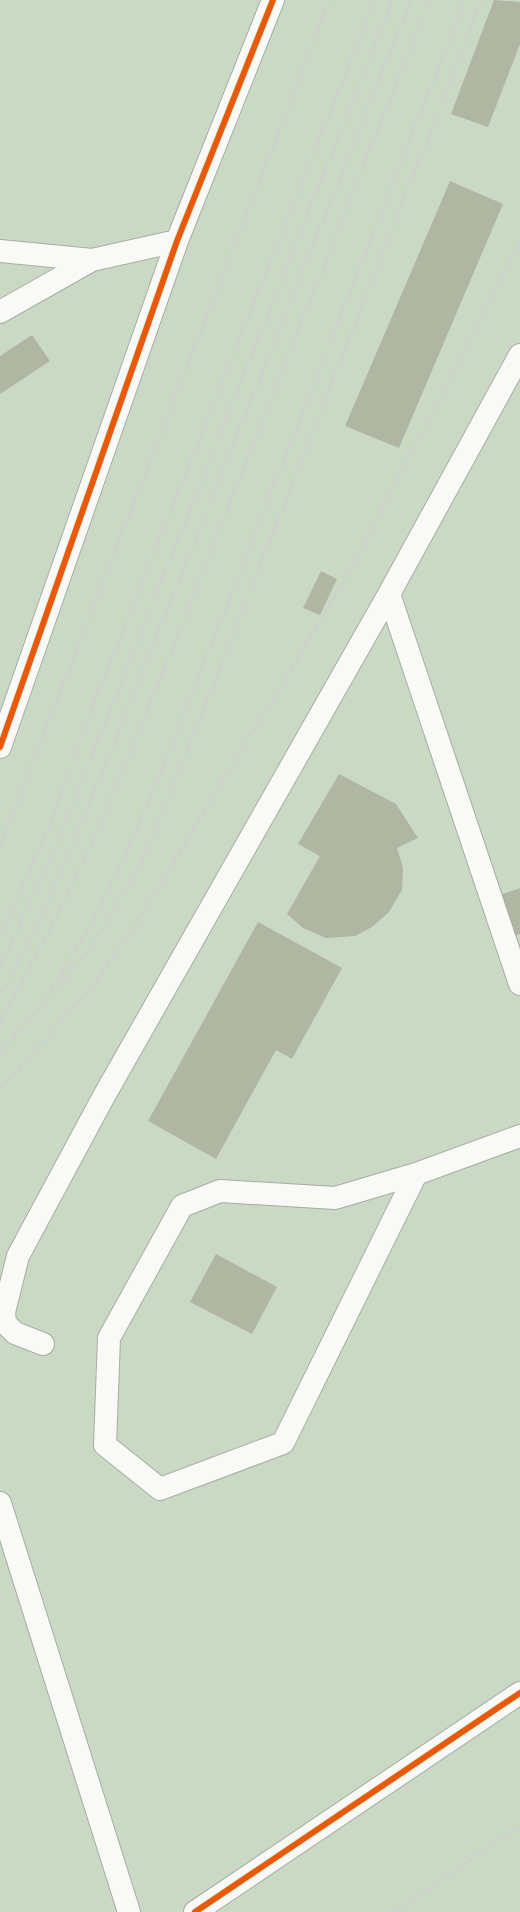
<svg xmlns="http://www.w3.org/2000/svg" width="520" height="1912" font-family="'Varela Round',sans-serif">
<style>
.built{fill:#cad9c4}
.building{fill:#b0b6a2}
.lines{fill:none;stroke-linecap:round;stroke-linejoin:round}
.minor-casing{stroke:#a7ada3;stroke-width:24}
.minor{stroke:#f9faf8;stroke-width:22}
.rail{stroke:#ced0cc;stroke-width:3;stroke-dasharray:6 3;stroke-linecap:butt}
.cycleway-casing{stroke:#e1f1da;stroke-width:8}
.cycleway{stroke:#e8590c;stroke-width:6}
</style>
<rect width="100%" height="100%" fill="#d6dfd2"/>
<path class="built" d="M0 0H520V1912H0Z"/>
<path class="building" d="M494 0 520 2V44L488 127 451 114Z
M450 181 503 204 399 448 345 426Z
M32 335 50 361 0 394V356Z
M321 571 337 579 320 615 303 608Z
M339 774 396 804 418 838 397 848 403 868 402 890 389 912 372 927 355 936 326 938 303 928 287 914 320 856 298 844Z
M520 888V934L514 936 500 895Z
M258 922 342 968 292 1059 276 1050 216 1159 148 1121Z
M216 1254 277 1287 252 1334 190 1302Z"/>
<g class="lines">
<g class="minor-casing">
<path id="minor" d="M0 251 92 260
M0 312 92 260 177 241
M389 594 520 984
M0 747 177 241 273 0
M416 1174 283 1443 160 1489 105 1445 109 1338 182 1206 220 1191 335 1198 416 1174 520 1136
M43 1344 15 1333 5 1323 4 1312 18 1256 104 1096 389 594 520 355
M0 1503 129 1912
M195 1912 520 1693"/>
</g>
<use href="#minor" class="minor"/>
<path class="rail" d="M0 846 330 0
M0 938 49 827 90 713 375 0
M0 966 62 831 393 0
M57 988 86 955 141 863 189 747 482 0
M0 995 36 928 77 835 411 0
M0 1021 47 934 91 844 140 730 429 0
M0 1052 38 1011 89 929 126 855 173 742 465 0
M0 1090 94 984 131 932 354 565 520 243
M394 1911 520 1827"/>
<g class="cycleway-casing">
<path id="cycleway" d="M0 747 177 241 273 0
M195 1912 520 1693"/>
</g>
<use href="#cycleway" class="cycleway"/>
</g>
</svg>
